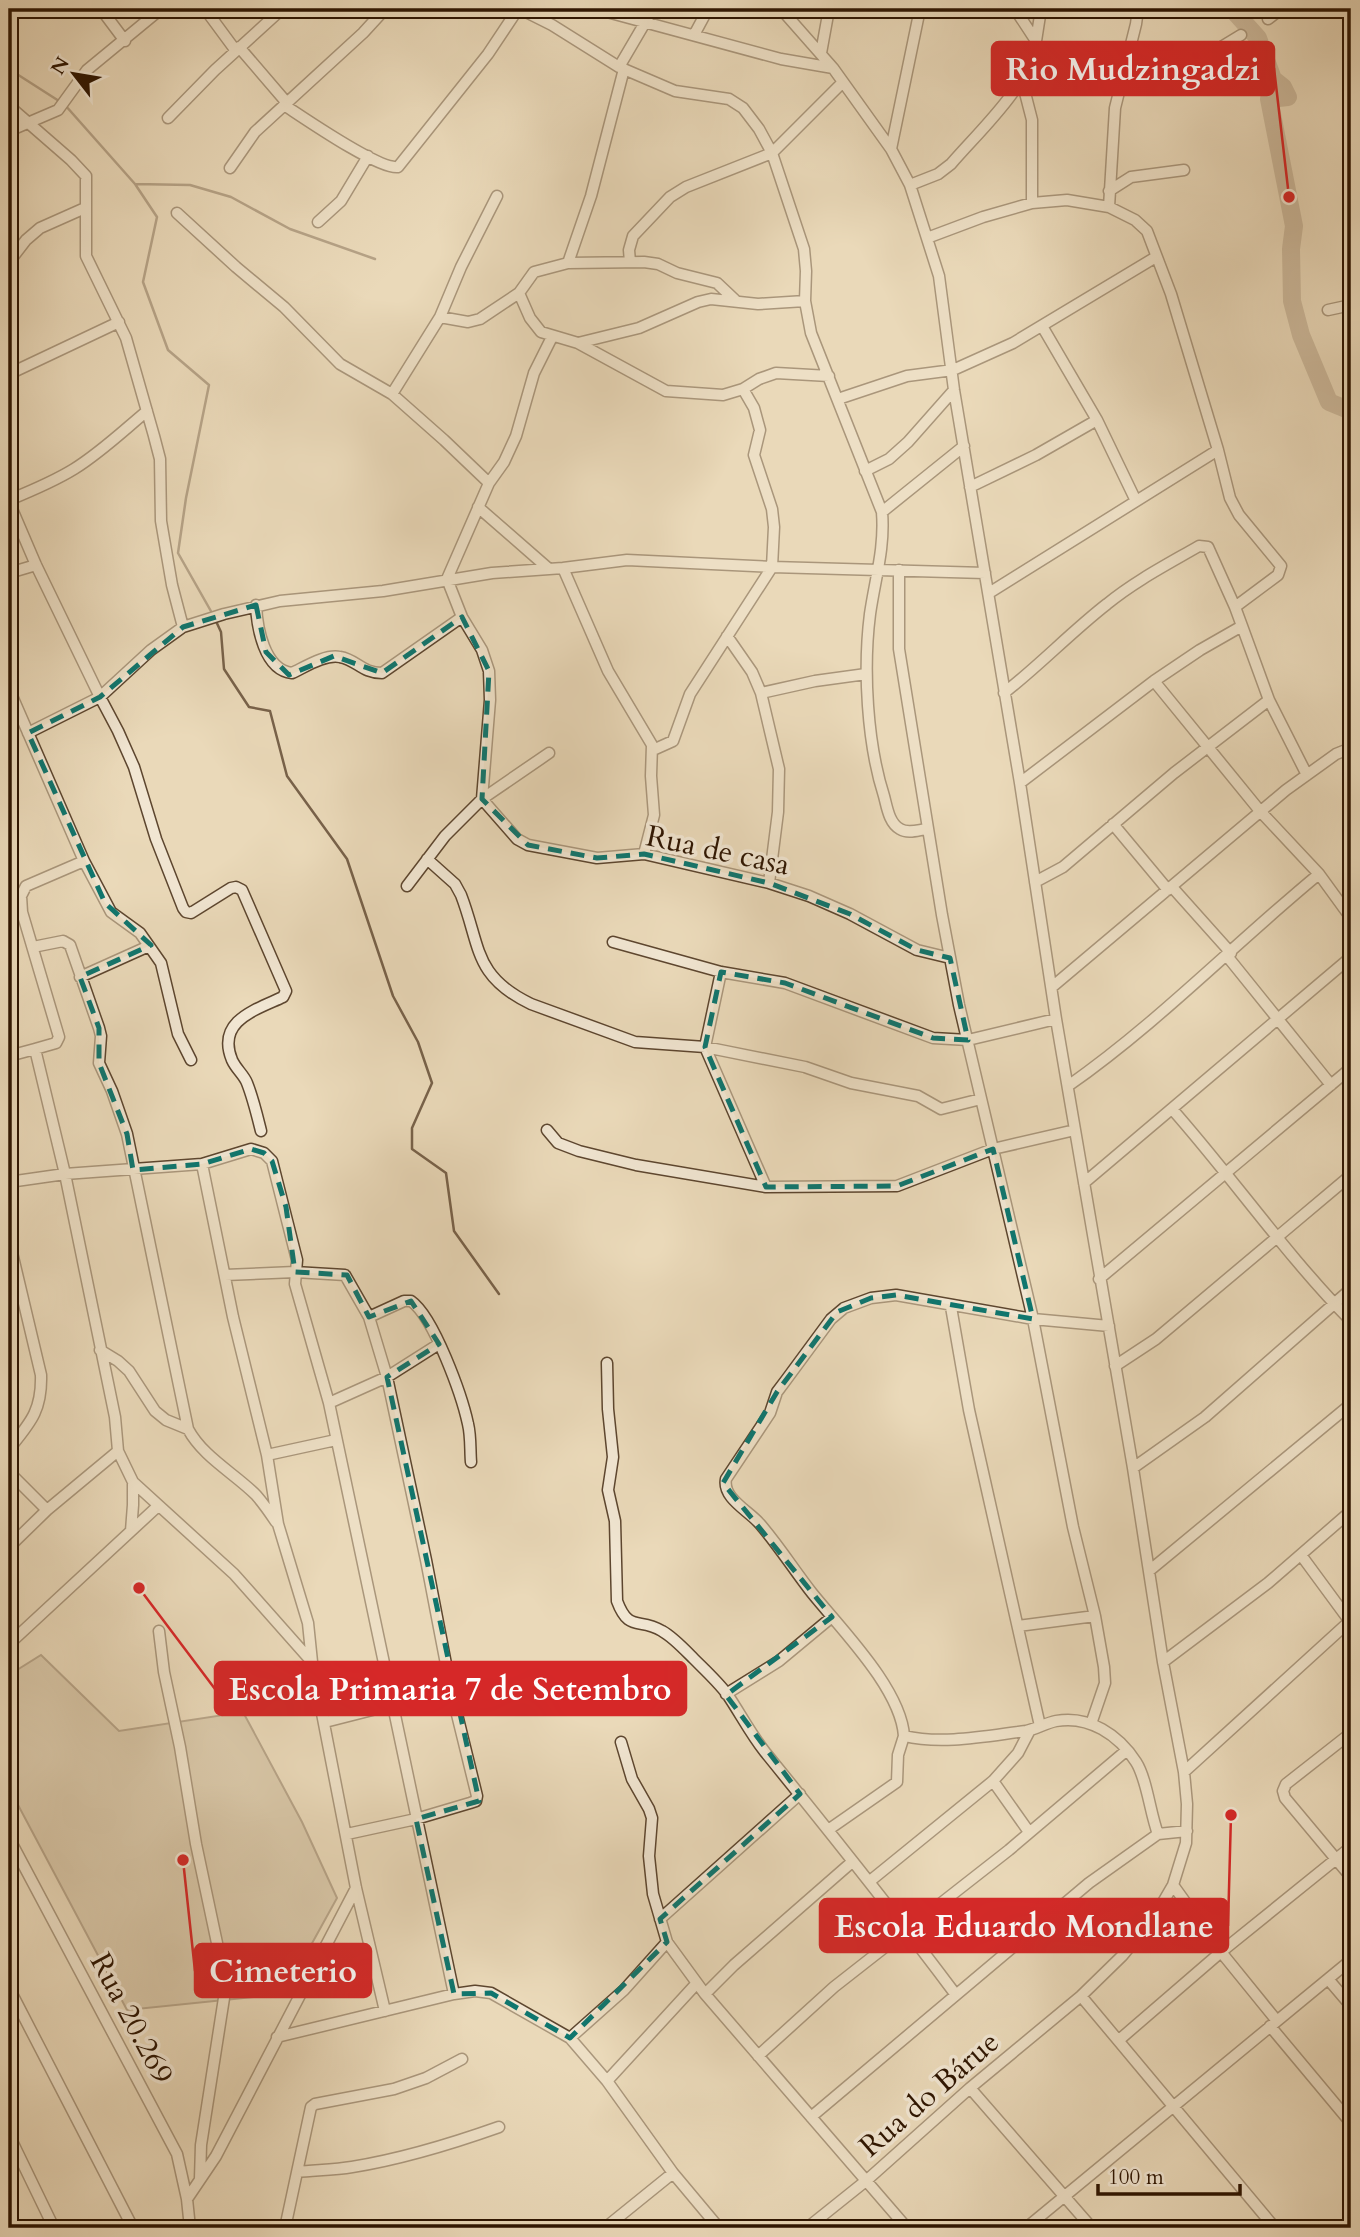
<svg xmlns="http://www.w3.org/2000/svg" width="1360" height="2237" font-family="Cardo,serif">
<style>
.green{fill:#cab89a;stroke:#7c664e;stroke-width:2}
.lines{fill:none;stroke-linecap:round;stroke-linejoin:round}
.stream{stroke:#78624a;stroke-width:2.5}
.river{stroke:#aa967a;stroke-width:18}
.minor-casing{stroke:#5d462f;stroke-width:13}
.minor{stroke:#f1e6d2;stroke-width:10}
.marked{fill:none;stroke:#0f766e;stroke-width:5;stroke-dasharray:14 9;stroke-linejoin:round}
.labels{text-anchor:middle;stroke-width:7;stroke-linejoin:round;paint-order:stroke}
.street-label{font-size:30px;fill:#2e1501;stroke:#f1e6d2}
.leader{fill:none;stroke:#d62828;stroke-width:2.5}
.callout-dot{fill:#d62828;stroke:#f1e6d2;stroke-width:2.5}
.callout{fill:#d62828;stroke:#d62828;stroke-width:2.5}
.callout-label{font-size:32px;text-anchor:middle;font-weight:bold;fill:#fff}
</style>
<rect width="100%" height="100%" fill="#ead9b9"/>
<filter id="stains"><feTurbulence type="fractalNoise" baseFrequency=".00286" numOctaves="4"/><feColorMatrix values="0 0 0 0 .2 0 0 0 0 .09 0 0 0 0 .02 0 0 0 .5 -.17"/></filter>
<radialGradient id="worn" r=".72"><stop offset=".6" stop-color="#630" stop-opacity="0"/><stop offset="1" stop-color="#630" stop-opacity=".3"/></radialGradient>
<path class="green" d="M41 1655 119 1731 243 1712 302 1822 337 1898 284 1994 127 2010 9 1788V1675Z"/>
<g class="lines">
<path class="stream" d="M9 34 12 38 9 47
M9 69 59 101
M65 105 135 184 157 217 143 282 168 350 209 385 186 498 178 553 212 613
M135 184 190 185 231 197 290 229 375 259
M215 619 221 632 224 669 249 707 270 711 287 776 347 859 393 996 418 1042 432 1083 412 1128V1149L446 1173 454 1231 499 1294"/>
<path class="river" d="M1232 9 1258 38 1273 79 1283 87 1288 97 1269 99 1294 226 1291 249 1292 301 1301 335 1329 402 1346 409 1351 407"/>
<g class="minor-casing">
<path id="minor" d="M101 9 125 41
M205 9 236 51
M520 9 552 25 619 67 675 91 729 99 743 108 759 129 772 153 804 249 806 271 805 301 811 333 882 512C885 548 875 579 870 614 863 669 867 743 884 796 887 807 889 823 900 829 908 834 918 830 926 829
M596 9 781 59 833 68
M781 9 833 68 891 149 910 185 939 276 954 390 1020 783 1056 1019 1133 1468 1163 1662 1184 1772 1187 1804 1186 1843 1173 1885 1155 1916 1122 1956 1081 1996 970 2088 867 2180 807 2228
M1268 19 1281 9
M694 35 708 9
M1036 41 1041 9
M239 47 287 103
M821 53 829 9
M1126 61 1182 68 1190 66 1241 35
M619 67 653 9
M1022 81 1032 120V203
M284 105C304 118 379 170 398 167L488 54 518 9
M9 106 71 160 86 176V256L126 338 154 436 160 459 161 521 172 585 183 627
M168 118 215 70 282 9
M9 131 58 110 87 70 161 9
M891 149 920 9
M230 168 255 132 363 33 385 9
M910 185 938 174 951 164C980 130 1030 86 1036 41L1015 9
M1109 191 1131 177 1184 170
M1109 207 1115 108 1136 24 1138 9
M177 213 236 267 284 307 340 364 392 394 444 440 489 483
M318 222 341 201 368 156
M927 238 983 217 1032 203 1067 200 1109 207 1135 220 1147 231 1171 294 1218 450 1230 498 1239 515 1281 566 1278 575 1235 607 1242 626 1200 650 1154 681 1020 783
M9 262 26 240 40 228 85 208
M630 262 629 250 633 236 670 197 686 187 772 153 843 82
M568 263 591 196 624 69
M519 293 530 318 541 332 578 343 666 391 723 395 743 389 759 379 776 373 829 376
M1328 310 1351 305
M440 317 468 322 480 319 519 293 534 272 568 263 644 262 658 264 677 273 717 283 735 300
M1042 326 1097 420 1136 501
M552 337 534 373 516 436 504 462 489 483 447 579 462 617 482 650 489 671 490 700 482 799 517 839 528 845 597 858 644 854 769 883 809 896 850 914 917 950 950 958
M578 343 639 328 698 302 711 299 758 304 805 301
M9 374 119 322
M392 394 440 317 461 267 497 196
M838 399 907 376 953 370 1013 343 1156 257
M865 471 889 459 908 442 954 390
M970 487 1036 455 1097 420
M9 500C31 491 53 482 74 469 100 453 123 431 147 411
M9 502 36 565 100 697 118 731 134 767 156 839 183 908 186 912 191 913 231 888 236 887 242 890 286 991 283 997C255 1010 216 1021 232 1060 236 1069 244 1075 247 1083 253 1098 257 1115 261 1131
M478 507 549 569
M882 512 964 446
M563 568 608 671 652 745 651 776 654 815 644 854
M899 570V649L942 915 959 1005 1033 1319 1073 1527 1095 1616 1104 1667 1105 1683 1091 1724
M9 573 36 565
M989 593 1218 450
M256 605C257 627 264 670 292 673 305 667 325 654 340 657 357 660 362 673 382 673L462 617
M1242 626 1269 700 1307 775
M727 636 752 672 761 693 779 769 778 812 769 883
M1154 681 1260 811 1319 874 1351 918
M9 689 84 861 26 886 21 896 22 912
M761 693 815 681 866 674
M1004 693C1040 665 1071 632 1107 604 1135 581 1168 564 1199 546L1208 547 1235 607
M28 733 100 697 151 650 183 627 224 614 280 601 383 591 492 573 563 568 627 560 772 567 985 573
M653 750 673 741 690 694 772 567 774 527 772 509 754 455 760 430 754 408 743 389
M1113 824 1168 890
M427 859 455 884 461 895C481 947 473 976 531 1004L635 1042 705 1047 805 1067 851 1083 918 1096 941 1109 981 1099
M84 861 111 912 140 933 161 963 178 1034 191 1060
M1035 882 1063 867 1174 773 1269 700
M407 886 445 836 482 799 549 753
M1172 887 1231 953
M9 916 22 912 59 1037 56 1043 35 1049 65 1174 115 1417 118 1451 133 1482 234 1574 312 1662
M613 942 721 972 785 983 933 1038 968 1040 1056 1019
M33 947 63 941 70 945 99 1028 101 1036 99 1063 112 1091 127 1134 188 1429C203 1457 234 1473 256 1495 263 1503 270 1513 276 1522
M1227 956 1331 1085
M721 972 705 1047 766 1187
M80 977 149 946
M1052 987 1286 790 1336 754 1351 748
M9 1056 35 1049
M1068 1086C1158 1023 1234 944 1319 874
M1172 1109C1233 1178 1286 1255 1351 1321
M547 1130 558 1143 579 1151 636 1165 766 1187 897 1186 993 1149 1075 1130
M202 1164 233 1317 267 1455 278 1524 308 1623 312 1662 356 1888 385 2011
M9 1182 65 1174 202 1164 251 1149 264 1153 272 1161 297 1260 295 1284 329 1403 454 1994
M1084 1183 1351 957
M9 1240 41 1375C42 1411 30 1423 9 1449
M225 1275 295 1272 345 1275 369 1317 387 1377 426 1560 451 1690 477 1796 476 1801 470 1803 416 1819 347 1834
M1099 1279 1351 1068
M951 1307 969 1410 1040 1726
M369 1317 404 1301H411C434 1317 462 1396 468 1424 471 1436 470 1450 471 1462
M1109 1326 1033 1319 896 1295 871 1298 844 1308 831 1319 786 1380 777 1392 770 1413 726 1479C722 1498 749 1511 760 1524 779 1546 794 1570 812 1593 841 1629 901 1689 904 1736 943 1745 986 1736 1026 1731 1036 1729 1046 1723 1056 1721 1089 1715 1119 1735 1136 1762 1147 1779 1150 1813 1158 1834
M100 1350 118 1361 129 1371 155 1411 166 1420 188 1429
M607 1363 608 1409 613 1457 608 1490 615 1521 617 1601C629 1633 639 1617 662 1631 673 1637 685 1650 694 1659 705 1670 718 1682 727 1694 740 1713 750 1733 765 1752 830 1832 894 1912 956 1995
M1115 1366 1156 1339 1351 1175
M329 1403 387 1377 439 1344
M267 1455 336 1440
M1133 1468 1205 1417 1351 1289
M9 1472 47 1510
M131 1531 133 1505V1482
M9 1547 47 1510 118 1451
M1301 1555 1351 1623
M1149 1571 1351 1404
M1018 1626 1095 1616
M159 1631 164 1672 180 1747 196 1844 217 1943 224 1998 201 2145 200 2179
M9 1644 158 1506
M1163 1662 1268 1583 1351 1511
M726 1694 779 1661 832 1617
M325 1722 451 1690
M1351 1733 1286 1784 1283 1791 1285 1798 1351 1877
M621 1742 632 1779 649 1809 652 1818 649 1856 653 1894 667 1942 705 1994 907 2228
M1184 1772 1351 1620
M993 1781 1029 1832
M828 1830 897 1782 898 1755 904 1736
M9 1838 177 2154 187 2199 190 2228
M870 1881 993 1781 1018 1753 1030 1730
M1173 1885 1221 1952 1277 2021
M660 1919 800 1794
M1328 1979 1351 2006
M9 1988 133 2228
M705 1994 734 1965 852 1862
M1081 1996 1275 2228
M1270 2026 1351 2123
M277 2037 454 1994 475 1991 491 1993 570 2038 607 2081 673 2173 719 2228
M570 2038 624 1990 667 1942
M1119 2040 1221 1952 1351 1847
M758 2056 834 1987 1009 1850 1127 1750
M607 2081 697 1983
M970 2088 1092 2228
M811 2117 1089 1883 1158 1834 1187 1831
M9 2135 54 2228
M297 2172C315 2170 334 2170 352 2167 402 2159 451 2144 499 2127
M187 2199 216 2156 356 1888
M285 2228 311 2107 315 2104 394 2089 426 2078 462 2059
M605 2228 673 2173
M1026 2228 1351 1960"/>
</g>
<use href="#minor" class="minor"/>
</g>
<path d="M0 0H1360V2237H0ZM256 605 266 652 289 675 334 656 382 673 462 617 489 671 482 799 528 845 597 858 644 854 769 883 850 914 917 950 950 958 968 1040 933 1038 785 983 721 972 705 1047 766 1187 897 1186 993 1149 1033 1319 896 1295 871 1298 837 1312 777 1392 723 1483 832 1617 726 1695 800 1794 660 1919 667 1942 570 2038 491 1993 454 1994 416 1819 479 1801 387 1377 439 1344 411 1301 369 1317 347 1275 295 1272 286 1207 272 1161 264 1153 251 1149 202 1164 133 1170 127 1134 99 1063V1028L80 977 151 945 105 903 28 733 100 697 183 627Z" fill="#ead9b9" fill-opacity=".55" fill-rule="evenodd"/>
<path class="marked" d="M256 605 266 652 289 675 334 656 382 673 462 617 489 671 482 799 528 845 597 858 644 854 769 883 850 914 917 950 950 958 968 1040 933 1038 785 983 721 972 705 1047 766 1187 897 1186 993 1149 1033 1319 896 1295 871 1298 837 1312 777 1392 723 1483 832 1617 726 1695 800 1794 660 1919 667 1942 570 2038 491 1993 454 1994 416 1819 479 1801 387 1377 439 1344 411 1301 369 1317 347 1275 295 1272 286 1207 272 1161 264 1153 251 1149 202 1164 133 1170 127 1134 99 1063V1028L80 977 151 945 105 903 28 733 100 697 183 627Z"/>
<g class="labels">
<g class="street-label">
<text transform="translate(718 850) rotate(12)" y="10">Rua de casa</text>
<text transform="translate(132 2018) rotate(62)" y="10">Rua 20.269</text>
<text transform="translate(929 2094) rotate(-41)" y="10">Rua do Bárue</text>
</g>
</g>
<path class="leader" d="M1289 197L1274 68M139 1588L215 1689M1231 1815L1228 1926M183 1860L195 1971"/>
<g class="callout-dot">
<circle cx="1289" cy="197" r="7"/>
<circle cx="139" cy="1588" r="7"/>
<circle cx="1231" cy="1815" r="7"/>
<circle cx="183" cy="1860" r="7"/>
</g>
<g class="callout">
<rect x="992" y="42" width="282" height="53" rx="7"/>
<rect x="215" y="1662" width="471" height="53" rx="7"/>
<rect x="820" y="1899" width="408" height="53" rx="7"/>
<rect x="195" y="1944" width="176" height="53" rx="7"/>
</g>
<g class="callout-label">
<text x="1133" y="80">Rio Mudzingadzi</text>
<text x="450" y="1700">Escola Primaria 7 de Setembro</text>
<text x="1024" y="1937">Escola Eduardo Mondlane</text>
<text x="283" y="1982">Cimeterio</text>
</g>
<rect width="1360" height="2237" fill="none" stroke="#ead9b9" stroke-width="35"/>
<rect x="10" y="10" width="1339" height="2216" fill="none" stroke="#2e1501" stroke-width="3.5"/>
<rect x="18" y="18" width="1325" height="2202" fill="none" stroke="#2e1501" stroke-width="2"/>
<g transform="translate(74 74) rotate(301)" stroke="#f1e6d2" stroke-width="5" paint-order="stroke">
<path d="M0-5L12 26L0 18L-12 26Z" fill="#2e1501"/>
<text y="-10" font-size="19" font-weight="bold" text-anchor="middle" fill="#2e1501">N</text>
</g>
<path d="M1098 2184v10h142v-10" fill="none" stroke="#2e1501" stroke-width="3.5"/>
<text x="1108" y="2184" font-size="21" fill="#2e1501" stroke="#f1e6d2" stroke-width="5" paint-order="stroke">100 m</text>
<rect width="100%" height="100%" filter="url(#stains)"/>
<rect width="100%" height="100%" fill="url(#worn)"/>
</svg>
